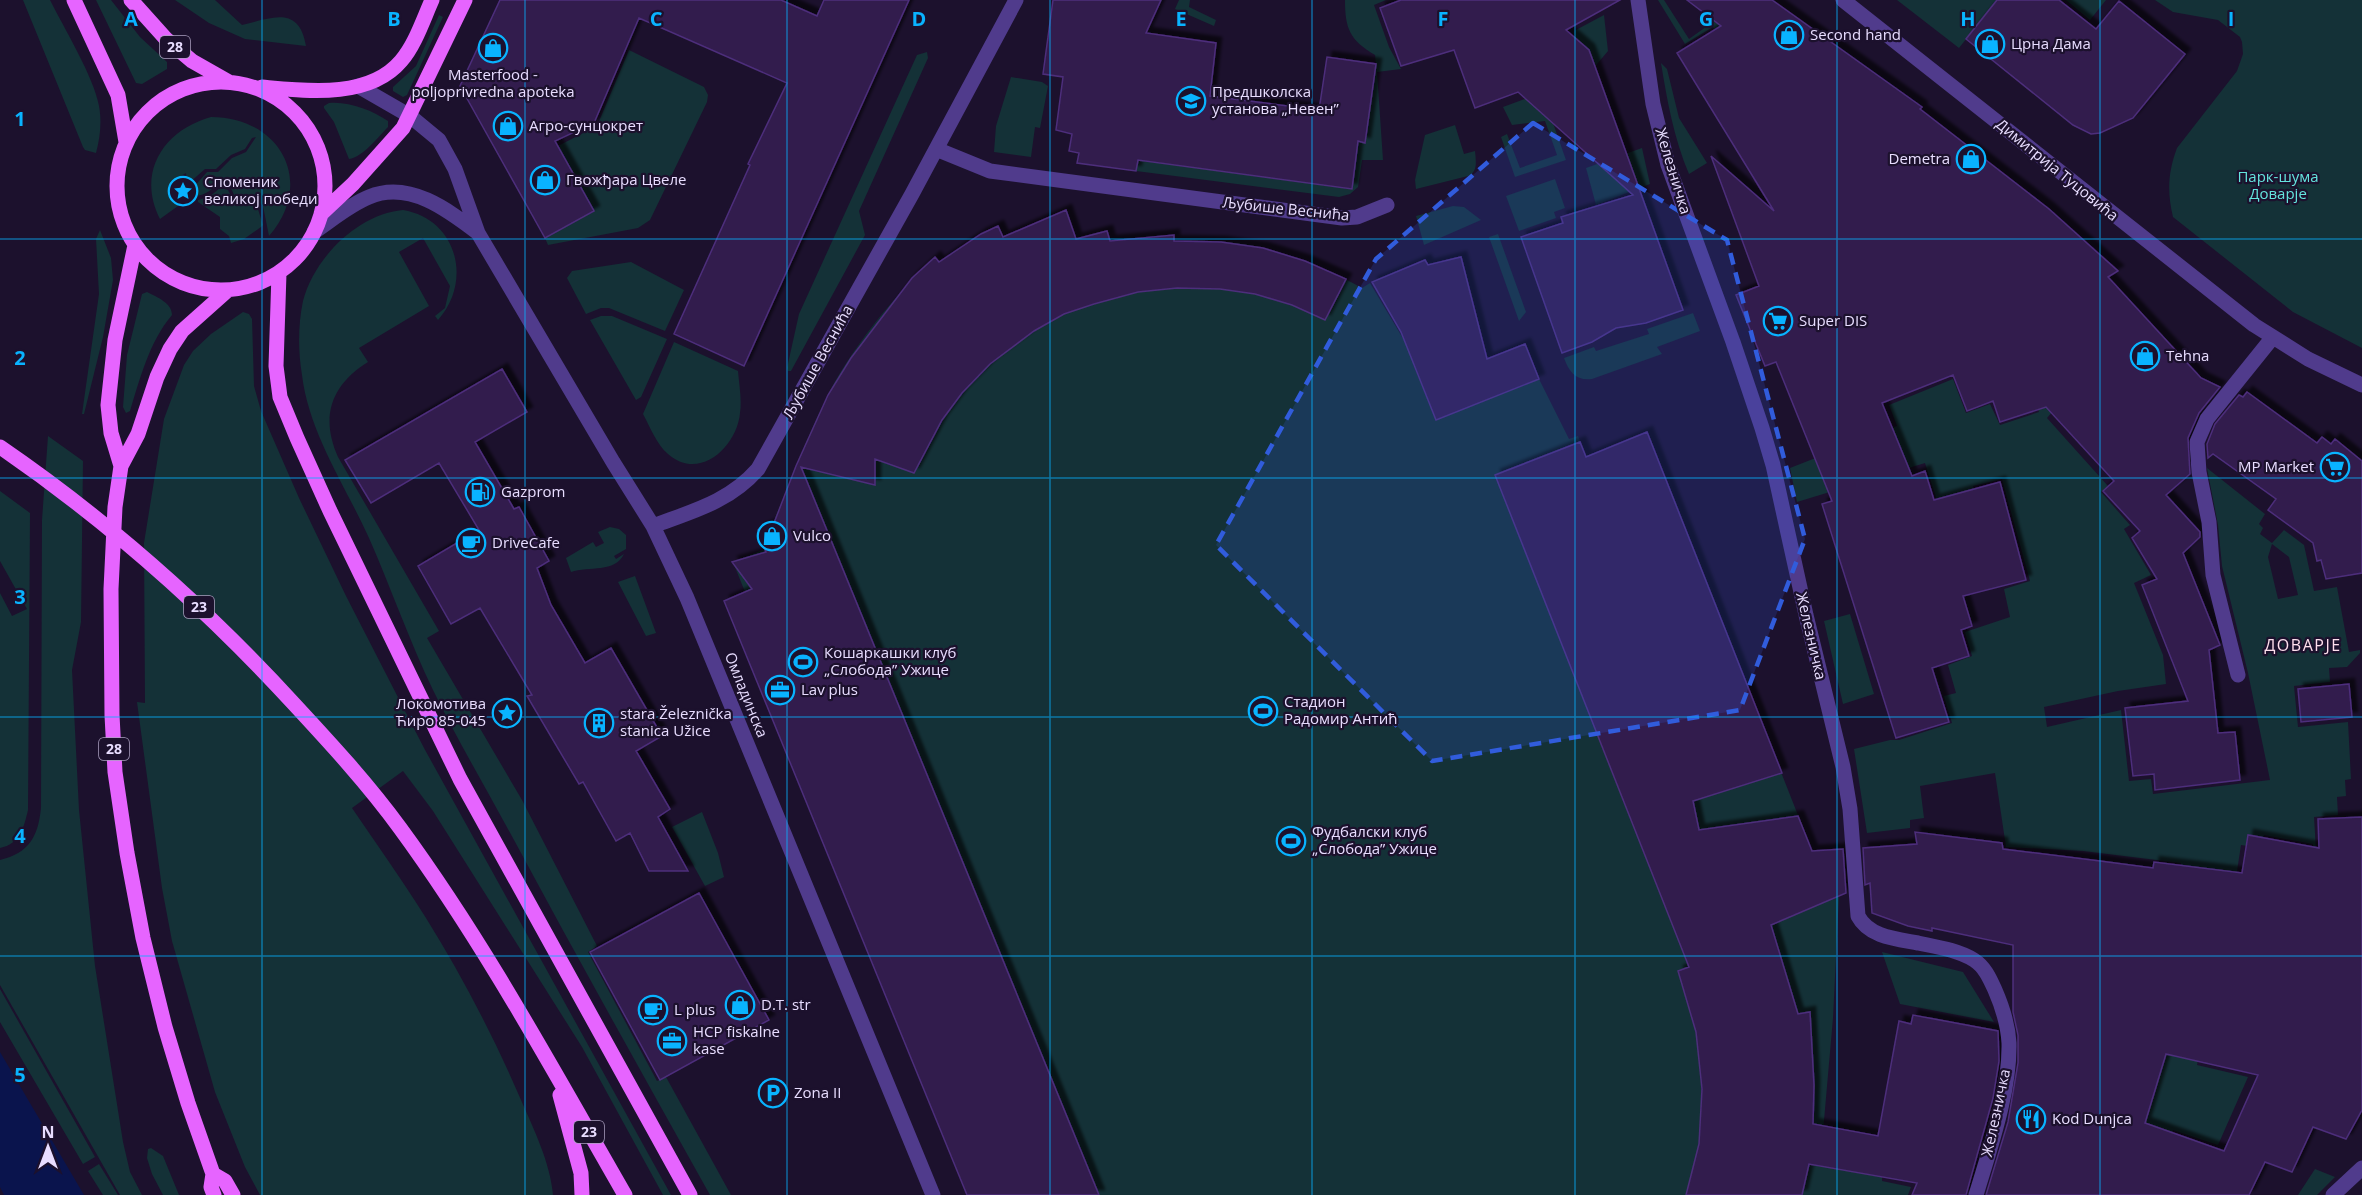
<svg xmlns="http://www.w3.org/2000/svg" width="2362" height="1195" font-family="'Open Sans',sans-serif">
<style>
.green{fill:#143137;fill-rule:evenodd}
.water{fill:#0a144d}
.building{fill:#311d4e;stroke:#4d2e7b;stroke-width:1.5;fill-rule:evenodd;filter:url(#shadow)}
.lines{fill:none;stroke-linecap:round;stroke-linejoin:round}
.minor{stroke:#503b8c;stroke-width:15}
.major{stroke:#e664ff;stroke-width:15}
.marked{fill:#315cdc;fill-opacity:0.2;stroke:#315cdc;stroke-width:4.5;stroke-dasharray:12 8;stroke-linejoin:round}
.grid{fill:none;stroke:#09b3ff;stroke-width:1.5;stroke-opacity:0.55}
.labels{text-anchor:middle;stroke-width:4.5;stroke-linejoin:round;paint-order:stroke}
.shield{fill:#1c112d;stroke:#aba0c0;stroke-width:1.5}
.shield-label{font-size:14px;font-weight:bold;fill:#e8ddff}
.poi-label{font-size:15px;fill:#e8ddff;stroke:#1c112d;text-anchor:start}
.street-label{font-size:15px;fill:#e8ddff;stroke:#1c112d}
.park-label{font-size:15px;fill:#64e4de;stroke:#1c112d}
.neighbourhood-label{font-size:16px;letter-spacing:1.5px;fill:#ffdfed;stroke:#1c112d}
.grid-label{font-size:20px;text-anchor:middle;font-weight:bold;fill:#09b3ff;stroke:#1c112d;stroke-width:4.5;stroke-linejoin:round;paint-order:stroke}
</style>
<defs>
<filter id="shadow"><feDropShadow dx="5.5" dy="-5.5" stdDeviation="1.5" flood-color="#0009"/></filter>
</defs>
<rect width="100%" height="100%" fill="#1c112d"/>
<path class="green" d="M23 0H50C64 28 94 77 99 106 102 122 100 138 96 153L85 150 83 147Z
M96 0H111L140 37 167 62V69L142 84 136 83Z
M175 0H215L242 25C272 18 299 5 306 46L245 39 209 23Z
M1179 0H1190L1189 7 1216 20 1214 26 1175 9Z
M1345 0H1386L1374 5 1389 47 1401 69 1377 72 1383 160H1362L1358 187 1350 194 1339 197 1136 171 1138 160 1351 189 1358 141 1365 142 1376 64 1375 55C1350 40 1345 29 1345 0Z
M1658 0H1664L1689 39 1720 17 1747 82 1713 27 1685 44Z
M1897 0H1997L1959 48Z
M2066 0H2106L2090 20Z
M2155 0H2362V348L2293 312 2173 217C2167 192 2168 172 2177 148L2237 71 2243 54 2242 42 2240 37 2218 20 2173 12Z
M439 15 443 17 407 95 403 97 393 91V87L416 66Z
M1604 15 1608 51 1560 108 1553 123 1566 160 1515 177 1501 137 1507 134 1520 168 1557 155 1545 121 1512 125 1503 107 1544 92 1579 74 1574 31Z
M629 50 704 87 708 95 707 102 650 220 638 228 548 245 545 238 594 211 558 146 597 126Z
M927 52 928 58 859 211 865 235 791 371H788L787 368 799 314 917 55Z
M1661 63 1667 69 1679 118 1707 163 1689 174C1674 139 1667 100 1661 63Z
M1011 77 1042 82 1048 86 1040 128 1035 127 1031 157 994 152 996 126Z
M329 103C348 101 372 110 388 121V127C378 137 363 157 349 159L334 122 324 108V106Z
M211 117C280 117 316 182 269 236L263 206 254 197H235L230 186 225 183C212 186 209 195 195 196L193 188 207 172H218L232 158 246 152 256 137 252 138 245 149 231 155 216 169H205L189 183H187L186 173 179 177V183L177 184V201L183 202V205L178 206 160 219C136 172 164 130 211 117Z
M1455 125 1464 154 1475 151C1476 161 1478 172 1468 176L1416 189 1415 180 1425 135Z
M1642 148 1650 184 1596 205 1586 168Z
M1555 179 1565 208 1554 212 1556 218 1519 231 1506 196Z
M220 188 228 190 233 200H250L256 203 263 225 261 227 244 239 231 243 229 236 220 229V217L198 202V200L209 197Z
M1453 206 1464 207 1481 220 1424 245 1416 216Z
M403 210C457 219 473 281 438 320L435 316 445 308 450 286 423 238 399 252 429 306 359 348 368 362C331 385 320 417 338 457L439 631 427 638 522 800 597 946 588 952 657 1081 666 1077 731 1195H710C644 1077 578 959 514 840 487 790 458 741 433 690 409 640 391 588 369 538 345 485 309 433 302 375 298 351 298 325 303 301 314 258 358 214 403 210Z
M1070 222 1077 239 1107 231 1111 243C1161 241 1214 236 1263 248 1298 256 1331 271 1362 288L1370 283 1417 362 1413 364 1436 420 1539 379 1569 439 1578 436 1586 456 1647 432 1831 899 1839 896 1833 1018 1820 1166 1882 1177V1181L1911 1187 1908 1195H968L724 601 745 592 733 562 765 549 758 530 773 523C790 482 806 440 826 399 848 352 897 292 935 257L939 262 998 226 1003 237Z
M100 230 111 258 113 280 103 337 84 414H82L99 294 96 239Z
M1498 234 1526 312 1519 321 1489 237Z
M631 262 684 290 665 331 609 308H601L586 314 567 278 572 271Z
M147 292C157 297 172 303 172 315 149 342 140 379 130 411L126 413 123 407 127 355 142 294Z
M243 312 249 314 252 319 254 386 261 411 299 498 346 596 424 748 671 1195H663L582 1047 433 811 403 771 352 808C377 845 403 881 426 918 462 976 494 1037 521 1100 534 1130 550 1162 553 1195H260L245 1167 215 1092 172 941 162 888 137 702 145 703 144 543 164 419 184 365 193 351 211 334Z
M1693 313 1700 331 1657 347 1662 354 1592 379C1576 381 1569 372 1564 358L1594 347 1596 351 1649 334 1647 329Z
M601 316H612L667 339 641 397 636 400 590 320Z
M674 342 738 371C739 384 742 399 740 413 737 446 700 482 668 454 657 445 650 427 643 414Z
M1953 379 1966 413 1990 404 2000 425 2039 412 2030 382 2053 411 2047 418 2108 486 2101 492 2130 525 2124 529 2151 575 2134 583 2163 655 2166 684 2118 691 2044 707 2047 727 2121 710 2129 781 2151 779 2153 794 2270 780 2248 673 2222 566 2218 525 2207 468 2265 514 2259 524 2263 528 2260 534 2272 543 2284 530 2304 545 2314 591 2337 587 2349 652 2360 650V653L2347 667 2329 668 2330 682 2294 686 2298 727 2348 722 2351 779 2345 780 2346 796 2337 797 2338 815 2314 817 2316 850 2310 866 2313 844 2264 835 2261 848 2241 845 2232 904 2197 1065 2248 1077 2218 1145 2173 1130 2164 1152 2137 1144 2181 863 2083 851 2006 847 1995 773 1920 786 1924 818 1910 820V828L1867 833 1854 749 1890 740H1899L1952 723 1944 696 1956 693 1948 665 1972 656 1965 632 2010 617 2004 589 2030 581 2002 479 1973 486 1998 582 1948 534 1925 463 1797 502 1790 468 1897 426 1889 405ZM2272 544 2289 557 2298 595 2278 599 2268 557Z
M48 436 83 461 81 622 72 670 79 810 95 966 123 1142 130 1172 142 1195H120L0 985V860C29 853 38 837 41 808L42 520Z
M0 491 30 513 28 810C24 827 20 844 0 848V593L12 616 27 609 0 561Z
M610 527 619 529 626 535V549L614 556 616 559 624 554C615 573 589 566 571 572L566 558 593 542 596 547 604 543 598 532Z
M635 576 656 633 646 636 618 582Z
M1850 614 1874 694 1843 704 1824 621Z
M702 812 718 853 724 877 705 886 672 827Z
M1882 952 1963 972 1994 1022 1900 1004Z
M0 989 95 1157 83 1164 0 1022Z
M151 1148 163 1156 179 1195H163L152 1174 147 1158 148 1149Z
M99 1164 118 1195H103L88 1171Z
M2315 1169 2335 1177 2317 1195H2298Z"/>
<path class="water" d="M0 1052 84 1195H4L0 1187Z"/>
<path class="building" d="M500 0H781L817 16 824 0H909L744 366 674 334 750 165 748 164 787 83 639 18 594 123 555 141 594 211 545 238 460 86Z
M1053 0H1161L1146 33 1216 43 1210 96 1319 110 1327 57 1376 64 1365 143 1358 141 1352 189 1138 160 1136 171 1077 163 1079 153 1069 151 1072 134 1056 130 1063 77 1043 74Z
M1401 0H1620L1566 30 1589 50 1683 310 1646 323 1616 328 1592 342 1562 353 1521 237 1563 223 1561 217 1633 195 1518 92 1475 108 1454 50 1401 66 1380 8Z
M1687 0H1772L1922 107 1920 109 2049 209 2118 271 2108 277 2201 378 2220 387 2199 413 2188 438 2190 474 2166 495 2200 532V537L2183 553 2220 645 2209 650 2218 733 2235 732 2240 780 2155 790 2154 774 2133 776 2125 708 2188 701 2142 585 2157 579 2132 538 2140 531 2103 491 2114 481 2046 407 2000 422 1993 401 1967 411 1953 375 1882 403 1912 476 1925 471 1934 500 2000 482 2026 580 1963 596 1972 626 1961 630 1969 656 1932 668 1949 722 1896 738 1822 504 1832 501 1776 362 1765 366 1736 295 1759 286 1711 156 1774 211 1677 53 1721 26Z
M1997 0H2059L2096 29 2119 1 2185 54 2133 118 2100 133 2091 134 2073 125 1966 39Z
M1066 210 1076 239 1107 231 1110 241 1174 235V241L1221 242 1263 248 1305 261 1346 279 1325 320 1292 305 1255 294 1220 289 1177 288 1138 292 1094 304 1064 314 1034 331 990 364 962 393 942 420 914 473 875 459V485L801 467 1099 1195H967L724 601 752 589 732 562 766 552 758 530 774 523 796 466 828 395 851 358 912 278 935 257 939 262 981 234 998 226 1003 237Z
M1461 257 1487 359 1525 344 1539 379 1436 420 1401 332 1372 282 1425 260 1428 265Z
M502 369 527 412 475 442 514 509 519 507 549 561 537 568 551 605 585 663 611 648 662 736 636 751 670 809 658 817 688 871H649L630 833 616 841 583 782 579 784 527 696 532 695 480 608 451 624 418 566 479 530 439 463 371 503 345 460Z
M2247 392 2317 443 2322 437 2331 444 2335 439 2362 461V573L2326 579 2321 560 2317 561 2313 543 2268 510 2276 499 2213 454 2208 458 2207 444 2215 424 2239 395 2243 397Z
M1647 432 1782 773 1693 801 1699 830 1798 816 1812 851 1843 849 1846 893 1771 925 1798 1014 1810 1012 1814 1085 1813 1124 1878 1136 1899 1021 1911 1024 1913 1015 1998 1031 1999 1061 1993 1098 1966 1195H1912L1917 1183 1809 1164 1802 1195H1686L1699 1144 1702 1089 1696 1032 1678 971 1689 967 1495 475 1580 442 1586 457Z
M2349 684 2352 717 2301 722 2298 689Z
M2362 817V1110L2346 1139 2313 1127 2292 1172 2265 1162 2249 1195H1986L2008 1122 2018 1063V1035L2013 1012V945L1932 928V931L1908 926 1872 913 1870 883 1865 885 1863 848 1917 844 1915 832 2002 843 2003 849 2100 861 2153 868 2154 862 2242 873 2248 835 2319 848 2318 819ZM2166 1054 2258 1075 2224 1151 2145 1123Z
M699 893 769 1020 660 1080 590 952Z"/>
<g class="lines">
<path class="minor" d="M1638 0 1653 104 1668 165 1733 342 1762 428 1773 465 1806 615 1843 767 1850 809 1858 916C1869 937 1896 939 1918 943 1937 947 1958 950 1974 960 1985 967 1990 979 1995 990 2002 1006 2008 1025 2009 1043 2010 1092 1990 1148 1976 1195
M1843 0 2254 325 2308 359 2362 385
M358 86 410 116 439 140 455 169 478 233 613 462 653 526 687 598 933 1195
M936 149 990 171 1342 218 1357 217 1387 205
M314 232C332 220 349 205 369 197 409 180 448 210 478 233
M653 526C693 511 729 502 758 469L912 194 1016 0
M2238 675 2213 575 2209 522 2199 472 2197 442 2207 419 2273 337
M2333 1195 2362 1168"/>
<path class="major" d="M74 0 118 95 126 142
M131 0 166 39 192 61 229 82
M117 186a104 104 0 1 1 208 0a104 104 0 1 1-208 0Z
M262 87C306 91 369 99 401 61 415 45 423 20 432 0
M321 214 353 184 403 128 465 0
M279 273 276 366 280 397 297 438 330 511 460 779 690 1195
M0 447C108 521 205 607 294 704 331 744 368 784 400 828 485 944 553 1070 625 1195
M121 466 111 433 108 405 115 340 135 245
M560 1095 581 1173 582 1195
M213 1174 225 1181 233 1195
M214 1195 211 1187 213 1174 188 1103 165 1027 143 938 127 853 115 772 112 715 111 589 115 507 121 466 138 434 157 377 170 349 182 331 228 290"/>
</g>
<path class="marked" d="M1533 123 1727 240 1805 539 1740 710 1432 761 1216 545 1376 259Z"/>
<path class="grid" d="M262 0V1195M525 0V1195M787 0V1195M1050 0V1195M1312 0V1195M1575 0V1195M1837 0V1195M2100 0V1195M0 239H2362M0 478H2362M0 717H2362M0 956H2362"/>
<defs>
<g id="shop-ring" transform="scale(1.5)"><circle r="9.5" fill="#1c112d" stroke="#09b3ff" stroke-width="1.5"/><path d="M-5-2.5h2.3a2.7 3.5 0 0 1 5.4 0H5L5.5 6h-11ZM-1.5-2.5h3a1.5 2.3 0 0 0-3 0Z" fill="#09b3ff"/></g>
<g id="school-ring" transform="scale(1.5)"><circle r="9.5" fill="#1c112d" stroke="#09b3ff" stroke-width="1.5"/><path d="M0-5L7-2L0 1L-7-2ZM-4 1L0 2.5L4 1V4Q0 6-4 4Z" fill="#09b3ff"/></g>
<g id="sight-ring" transform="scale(1.5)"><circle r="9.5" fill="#1c112d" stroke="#09b3ff" stroke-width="1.5"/><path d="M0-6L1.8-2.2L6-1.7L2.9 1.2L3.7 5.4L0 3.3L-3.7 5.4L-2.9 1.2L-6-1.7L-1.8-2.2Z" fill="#09b3ff"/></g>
<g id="supermarket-ring" transform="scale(1.5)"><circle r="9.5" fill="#1c112d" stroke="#09b3ff" stroke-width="1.5"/><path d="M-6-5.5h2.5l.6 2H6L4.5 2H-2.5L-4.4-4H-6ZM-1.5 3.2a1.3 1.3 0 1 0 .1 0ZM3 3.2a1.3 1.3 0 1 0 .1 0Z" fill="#09b3ff"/></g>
<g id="fuel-ring" transform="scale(1.5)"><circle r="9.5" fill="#1c112d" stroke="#09b3ff" stroke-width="1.5"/><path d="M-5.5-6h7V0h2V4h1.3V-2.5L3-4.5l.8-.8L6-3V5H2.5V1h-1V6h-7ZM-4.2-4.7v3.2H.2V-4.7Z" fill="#09b3ff"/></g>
<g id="cafe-ring" transform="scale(1.5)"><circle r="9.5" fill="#1c112d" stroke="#09b3ff" stroke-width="1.5"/><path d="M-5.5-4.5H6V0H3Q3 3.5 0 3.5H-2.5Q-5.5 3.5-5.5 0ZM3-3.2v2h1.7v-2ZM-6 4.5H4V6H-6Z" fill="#09b3ff"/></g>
<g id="stadium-ring" transform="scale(1.5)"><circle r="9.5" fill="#1c112d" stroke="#09b3ff" stroke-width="1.5"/><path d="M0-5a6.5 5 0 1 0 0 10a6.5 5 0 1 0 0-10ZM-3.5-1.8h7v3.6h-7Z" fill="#09b3ff"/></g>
<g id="office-ring" transform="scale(1.5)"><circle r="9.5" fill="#1c112d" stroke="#09b3ff" stroke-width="1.5"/><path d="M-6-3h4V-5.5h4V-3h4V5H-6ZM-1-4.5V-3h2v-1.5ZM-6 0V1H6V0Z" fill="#09b3ff"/></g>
<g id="building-ring" transform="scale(1.5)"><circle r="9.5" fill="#1c112d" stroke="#09b3ff" stroke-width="1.5"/><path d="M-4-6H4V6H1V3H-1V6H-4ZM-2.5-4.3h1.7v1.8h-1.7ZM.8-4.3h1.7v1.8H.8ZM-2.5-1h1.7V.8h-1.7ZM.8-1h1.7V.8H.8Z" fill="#09b3ff"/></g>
<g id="parking-ring" transform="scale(1.5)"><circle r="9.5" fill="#1c112d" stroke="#09b3ff" stroke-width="1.5"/><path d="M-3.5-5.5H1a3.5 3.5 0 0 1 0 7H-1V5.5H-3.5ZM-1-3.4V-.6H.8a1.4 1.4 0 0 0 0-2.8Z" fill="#09b3ff"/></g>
<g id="restaurant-ring" transform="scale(1.5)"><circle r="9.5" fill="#1c112d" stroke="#09b3ff" stroke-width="1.5"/><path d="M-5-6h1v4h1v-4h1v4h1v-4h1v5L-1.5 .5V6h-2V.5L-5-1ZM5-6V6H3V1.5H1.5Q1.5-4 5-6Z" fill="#09b3ff"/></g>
</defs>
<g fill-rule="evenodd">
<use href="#shop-ring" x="1789" y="35"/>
<use href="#shop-ring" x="1990" y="44"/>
<use href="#shop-ring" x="493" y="48"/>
<use href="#school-ring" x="1191" y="101"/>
<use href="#shop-ring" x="508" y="126"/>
<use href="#shop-ring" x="1971" y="159"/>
<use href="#shop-ring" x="545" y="180"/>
<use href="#sight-ring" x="183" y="191"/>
<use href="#supermarket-ring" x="1778" y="321"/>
<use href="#shop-ring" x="2145" y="356"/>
<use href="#supermarket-ring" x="2335" y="467"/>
<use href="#fuel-ring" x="480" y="492"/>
<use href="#shop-ring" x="772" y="536"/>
<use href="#cafe-ring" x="471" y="543"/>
<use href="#stadium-ring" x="803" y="662"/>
<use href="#office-ring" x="780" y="690"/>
<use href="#stadium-ring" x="1263" y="711"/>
<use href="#sight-ring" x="507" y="713"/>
<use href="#building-ring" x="599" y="723"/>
<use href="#stadium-ring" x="1291" y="841"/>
<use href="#shop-ring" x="740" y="1005"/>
<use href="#cafe-ring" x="653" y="1010"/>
<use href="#office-ring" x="672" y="1041"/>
<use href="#parking-ring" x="773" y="1093"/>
<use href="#restaurant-ring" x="2031" y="1119"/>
</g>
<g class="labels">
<g class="shield">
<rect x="160" y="36" width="30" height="22" rx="4.5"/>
<rect x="184" y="596" width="30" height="22" rx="4.5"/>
<rect x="99" y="738" width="30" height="22" rx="4.5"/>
<rect x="574" y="1121" width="30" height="22" rx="4.5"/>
</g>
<g class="shield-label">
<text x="175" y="52">28</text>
<text x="199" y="612">23</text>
<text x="114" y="754">28</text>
<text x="589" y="1137">23</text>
</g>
<g class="poi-label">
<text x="1810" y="40">Second hand</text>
<text x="2011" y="49">Црна Дама</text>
<text x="493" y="80" text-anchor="middle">Masterfood -<tspan x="493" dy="17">poljoprivredna apoteka</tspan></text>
<text x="1212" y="97">Предшколска<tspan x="1212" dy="17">установа „Невен”</tspan></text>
<text x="529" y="131">Агро-сунцокрет</text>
<text x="1950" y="164" text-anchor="end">Demetra</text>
<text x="566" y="185">Гвожђара Цвеле</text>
<text x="204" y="187">Споменик<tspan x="204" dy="17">великој победи</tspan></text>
<text x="1799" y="326">Super DIS</text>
<text x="2166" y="361">Tehna</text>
<text x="2314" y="472" text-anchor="end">MP Market</text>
<text x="501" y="497">Gazprom</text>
<text x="793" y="541">Vulco</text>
<text x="492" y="548">DriveCafe</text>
<text x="824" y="658">Кошаркашки клуб<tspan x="824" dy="17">„Слобода” Ужице</tspan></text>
<text x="801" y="695">Lav plus</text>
<text x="1284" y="707">Стадион<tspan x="1284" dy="17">Радомир Антић</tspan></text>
<text x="486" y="709" text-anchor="end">Локомотива<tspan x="486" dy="17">Ћиро 85-045</tspan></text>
<text x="620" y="719">stara Železnička<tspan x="620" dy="17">stanica Užice</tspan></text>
<text x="1312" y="837">Фудбалски клуб<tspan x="1312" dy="17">„Слобода” Ужице</tspan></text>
<text x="761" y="1010">D.T. str</text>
<text x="674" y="1015">L plus</text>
<text x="693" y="1037">HCP fiskalne<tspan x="693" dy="17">kase</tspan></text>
<text x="794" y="1098">Zona II</text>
<text x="2052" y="1124">Kod Dunjca</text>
</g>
<g class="street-label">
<text transform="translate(2057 170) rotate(39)" y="5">Димитрија Туцовића</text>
<text transform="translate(1673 171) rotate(73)" y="5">Железничка</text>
<text transform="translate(1286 209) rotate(6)" y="5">Љубише Веснића</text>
<text transform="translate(818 362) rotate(-61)" y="5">Љубише Веснића</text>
<text transform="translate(1811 636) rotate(77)" y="5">Железничка</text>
<text transform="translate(746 695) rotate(68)" y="5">Омладинска</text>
<text transform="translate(1996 1113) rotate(-78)" y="5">Железничка</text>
</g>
<g class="park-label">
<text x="2278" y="182">Парк-шума<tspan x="2278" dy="17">Доварје</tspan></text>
</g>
<g class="neighbourhood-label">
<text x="2303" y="651">ДОВАРЈЕ</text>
</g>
</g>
<g class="grid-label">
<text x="131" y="26">A</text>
<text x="394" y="26">B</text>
<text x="656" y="26">C</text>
<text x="919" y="26">D</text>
<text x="1181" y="26">E</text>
<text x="1443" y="26">F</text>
<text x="1706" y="26">G</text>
<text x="1968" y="26">H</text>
<text x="2231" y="26">I</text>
<text x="20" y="126">1</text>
<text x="20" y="365">2</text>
<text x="20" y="604">3</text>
<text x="20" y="843">4</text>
<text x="20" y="1082">5</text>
</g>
<g transform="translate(48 1147)" stroke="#1c112d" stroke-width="4.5" paint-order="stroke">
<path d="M0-4.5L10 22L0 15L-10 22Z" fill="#e8ddff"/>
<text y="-9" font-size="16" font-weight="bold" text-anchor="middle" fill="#e8ddff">N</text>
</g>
</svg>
